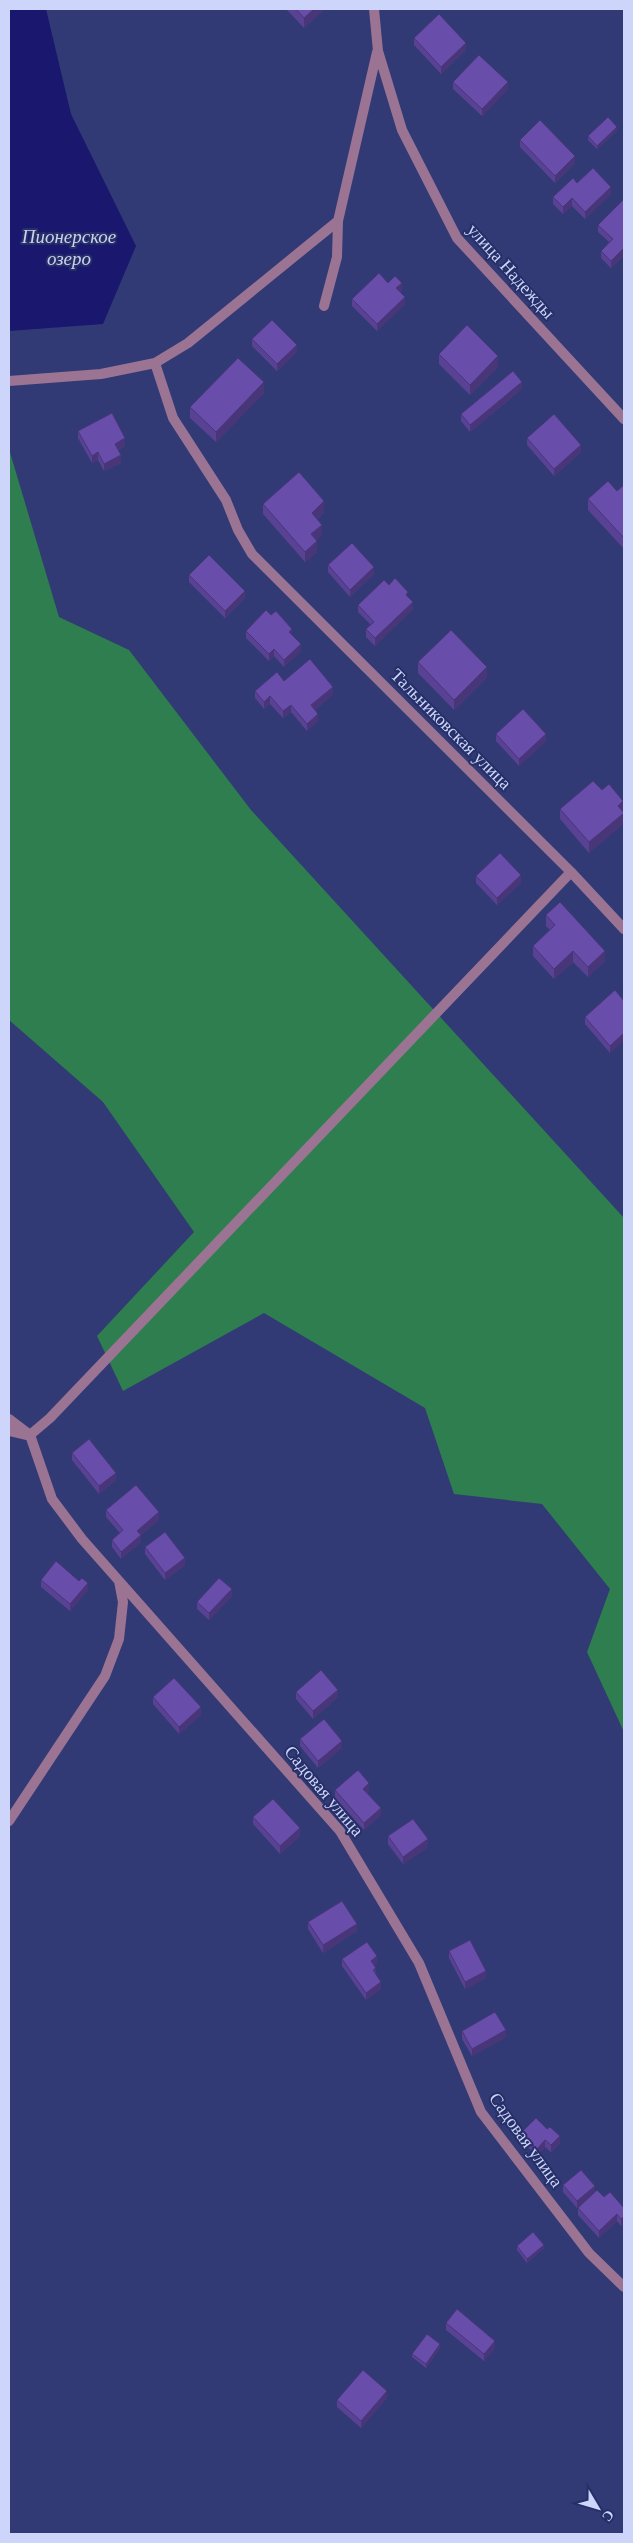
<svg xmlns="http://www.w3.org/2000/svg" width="633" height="2543" font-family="'Times New Roman',serif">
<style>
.green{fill:#2f7e4f}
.water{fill:#1a176f}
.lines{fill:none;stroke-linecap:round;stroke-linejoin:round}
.street{stroke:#9b7493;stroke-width:10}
.wall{fill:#594293}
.shaded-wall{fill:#493678}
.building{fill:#684dab;stroke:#493678}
.labels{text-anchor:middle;stroke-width:4;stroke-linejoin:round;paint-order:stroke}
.street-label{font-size:18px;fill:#cdd6fa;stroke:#272f68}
.water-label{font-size:19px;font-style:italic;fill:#cbd1ea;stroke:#272f68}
</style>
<rect width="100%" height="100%" fill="#313a74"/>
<path class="green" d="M9 449 59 617 129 650 251 810 624 1218V1732L587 1652 610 1589 542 1504 454 1494 425 1408 264 1313 123 1391 97 1336 194 1232 103 1102 9 1020Z"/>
<path class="water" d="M9 9H46L71 114 136 246 103 324 9 331Z"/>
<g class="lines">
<path class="street" d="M374 9 378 51 402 130 457 238 624 419
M324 306 337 257 338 221 377 52
M155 363 173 418 226 500 238 530 252 554 571 872 624 929
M9 381 101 374 155 363 188 343 338 221
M9 1419 30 1435 52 1499 82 1539 340 1831 419 1963 481 2112 589 2253 624 2287
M9 1431 26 1435
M30 1435 50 1418 571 872
M9 1821 105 1676 119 1639 123 1602 119 1581"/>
</g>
<path class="wall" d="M286 9H325L304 28Z
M414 38 466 50 441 74 414 45Z
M453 82 508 89 482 116 453 89Z
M617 131 597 149 588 140V136Z
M520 140 575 163 555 183 520 147Z
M577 183 611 194 585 219 572 206 563 214 553 204V197Z
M624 202V255L611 268 601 258V251L609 242 598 232V225Z
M388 283 402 290 400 292 405 304 377 331 352 306V299Z
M252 339 297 352 277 371 252 346Z
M439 354 498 367 470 395 439 364Z
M522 389 470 432 461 421V414Z
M264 393 216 442 190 418V407Z
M78 431 125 446 118 450 121 463 104 471 98 460 92 463 78 438Z
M527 438 581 452 554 476 527 445Z
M624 485V549L588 510V499L617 491Z
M263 504 324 512 317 519 322 535 316 540 317 552 305 562 263 514Z
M328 565 374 574 350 597 328 572Z
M189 575 245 598 225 618 189 582Z
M389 585 408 598 413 609 375 646 366 637V629L371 625 358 612V605Z
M246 631 292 636 301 651 284 667 274 656 269 661 246 638Z
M418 662 487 677 454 710 418 673Z
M284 681 333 694 315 710 318 721 307 731 291 712 283 718 270 704 264 709 255 698V691Z
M496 734 546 741 519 766 496 741Z
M602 790 623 811 624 823 589 853 560 819V809Z
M476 876 521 883 497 905 476 883Z
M546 915 605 961 588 977 573 962 554 979 533 956V946L550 930 546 926Z
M624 1001 610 1053 585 1024V1017Z
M72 1453 116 1480 99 1494 72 1460Z
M106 1510 159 1520 141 1535V1542L121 1559 112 1547V1540L120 1533 106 1517Z
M145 1547 185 1565 165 1580 145 1554Z
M41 1580 88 1590 70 1611 41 1587Z
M232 1596 209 1620 197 1609V1602Z
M296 1692 338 1697 313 1719 296 1699Z
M153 1697 201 1715 179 1734 153 1704Z
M300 1739 342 1748 318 1768 300 1746Z
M335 1790 369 1791 367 1793 381 1815 364 1830 335 1798Z
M253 1817 300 1836 280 1854 253 1824Z
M388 1836 428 1847 403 1864 388 1844Z
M308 1922 357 1931 323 1953 308 1929Z
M449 1951 486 1978 465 1989 449 1958Z
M342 1959 377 1963 374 1965 376 1974 381 1989 366 2000 342 1966Z
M462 2031 506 2037 472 2056 462 2039Z
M521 2133 560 2143 551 2152 545 2147 537 2156 521 2140Z
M563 2185 595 2191 604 2197 624 2208V2223L621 2226 617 2221 599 2238 578 2215V2208H577L563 2192Z
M517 2246 544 2248 527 2263 517 2250Z
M446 2323 495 2348 484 2361 446 2330Z
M440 2348 426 2368 412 2357V2354Z
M387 2398 361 2428 337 2407V2400Z"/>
<path class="shaded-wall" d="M314 9H325L304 28V18Z
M466 43V50L441 74V67Z
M508 82V89L482 116V109Z
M617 127V131L597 149V146Z
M575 156V163L555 183V176Z
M611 187V194L585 219V212Z
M572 198V206L563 214V207Z
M624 248V255L611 268V261Z
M402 283V290L396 295V288Z
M405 297V304L377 331V324Z
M297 345V352L277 371V364Z
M498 356V367L470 395V385Z
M264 382V393L216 442V432Z
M522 382V389L470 432V425Z
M125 438V446L115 451V444Z
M581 445V452L554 476V469Z
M98 452V460L92 463V456Z
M121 455V463L104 471V464Z
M324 501V512L312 523V513Z
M322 525V535L311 544V534Z
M317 541V552L305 562V552Z
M374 567V574L350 597V590Z
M245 591V598L225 618V611Z
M413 602V609L375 646V638Z
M292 629V636L289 632Z
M301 644V651L284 667V660Z
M274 649V656L269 661V654Z
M487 667V677L454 710V700Z
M333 687V694L311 713V705Z
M270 696V704L264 709V702Z
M291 705V712L283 718V711Z
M318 714V721L307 731V724Z
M546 734V741L519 766V759Z
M623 801V811L618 816V806Z
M624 813V823L589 853V842Z
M521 875V883L497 905V898Z
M573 951V962L554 979V969Z
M605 951V961L588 977V967Z
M624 1033V1041L610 1053V1046Z
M116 1473V1480L99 1494V1486Z
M159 1512V1520L137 1538V1531Z
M141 1535V1542L121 1559V1552Z
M185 1558V1565L165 1580V1573Z
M88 1583V1590L70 1611V1604Z
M232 1589V1596L209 1620V1613Z
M338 1690V1697L313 1719V1711Z
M201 1707V1715L179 1734V1727Z
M342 1741V1748L318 1768V1761Z
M369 1783V1791L363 1796V1789Z
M381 1808V1815L364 1830V1823Z
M300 1828V1836L280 1854V1846Z
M428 1839V1847L403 1864V1857Z
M357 1924V1931L323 1953V1945Z
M377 1956V1963L371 1968V1961Z
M486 1971V1978L465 1989V1982Z
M381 1982V1989L366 2000V1993Z
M506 2030V2037L472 2056V2049Z
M560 2136V2143L551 2152V2145Z
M545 2140V2147L537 2156V2149Z
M595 2186V2193L577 2208V2201Z
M617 2214V2221L599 2238V2231Z
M624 2216V2223L621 2226V2219Z
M544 2245V2248L527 2263V2259Z
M495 2341V2348L484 2361V2354Z
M440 2344V2348L426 2368V2364Z
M387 2391V2398L361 2428V2421Z"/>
<path class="building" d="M296 9H314L304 18Z
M439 14 466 43 441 67 414 38Z
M479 55 508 82 482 109 453 82Z
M608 117 617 127 597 146 588 136Z
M540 120 575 156 555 176 520 140Z
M593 168 611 187 585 212 572 198 563 207 553 197 573 178 577 183Z
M623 200 624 202V248L611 261 601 251 613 239 598 225Z
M379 273 388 283 395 276 402 283 396 288 405 297 377 324 352 299Z
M272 320 297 345 277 364 252 339Z
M467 325 498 356 470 385 439 354Z
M238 358 264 382 216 432 190 407Z
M513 371 522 382 470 425 461 414Z
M112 413 125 438 115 444 121 455 104 464 98 452 92 456 78 431Z
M554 414 581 445 554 469 527 438Z
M299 472 324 501 312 513 322 525 311 534 317 541 305 552 263 504Z
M608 481 617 491 624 485V538L588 499Z
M352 543 374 567 350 590 328 565Z
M209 555 245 591 225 611 189 575Z
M395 578 408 592 406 595 413 602 375 638 366 629 374 622 358 605 384 580 389 585Z
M266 610 271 615 276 611 292 629 289 632 301 644 284 660 274 649 269 654 246 631Z
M451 630 487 667 454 700 418 662Z
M310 659 333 687 311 705 318 714 307 724 291 705 283 711 270 696 264 702 255 691 277 672 284 681Z
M523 709 546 734 519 759 496 734Z
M593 781 602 790 609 784 623 801 618 806 624 813 589 842 560 809Z
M500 853 521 875 497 898 476 876Z
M560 902 605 951 588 967 573 951 554 969 533 946 555 925 546 915Z
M615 990 624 1001V1033L610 1046 585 1017Z
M89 1439 116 1473 99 1486 72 1453Z
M136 1485 159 1512 137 1531 141 1535 121 1552 112 1540 123 1530 106 1510Z
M165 1532 185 1558 165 1573 145 1547Z
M56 1561 79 1581 82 1578 88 1583 70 1604 41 1580Z
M219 1578 232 1589 209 1613 197 1602Z
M321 1670 338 1690 313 1711 296 1692Z
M174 1678 201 1707 179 1727 153 1697Z
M324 1719 342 1741 318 1761 300 1739Z
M358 1770 369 1783 363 1789 381 1808 364 1823 335 1790Z
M273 1799 300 1828 280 1846 253 1817Z
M413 1819 428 1839 403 1857 388 1836Z
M342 1901 357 1924 323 1945 308 1922Z
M470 1940 486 1971 465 1982 449 1951Z
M367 1942 377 1956 371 1961 376 1968 373 1970 381 1982 366 1993 342 1959Z
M495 2012 506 2030 472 2049 462 2031Z
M536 2118 547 2129 550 2127 560 2136 551 2145 545 2140 537 2149 521 2133Z
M581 2170 595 2186 577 2201 563 2185Z
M597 2190 604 2197 610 2192 624 2208V2216L621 2219 617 2214 599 2231 578 2208Z
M533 2232 544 2245 527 2259 517 2246Z
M457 2309 495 2341 484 2354 446 2323Z
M427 2334 440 2344 426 2364 412 2354Z
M363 2370 387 2391 361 2421 337 2400Z"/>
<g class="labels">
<g class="street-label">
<text transform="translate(511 271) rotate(48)" y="6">улица Надежды</text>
<text transform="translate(451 729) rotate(45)" y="6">Тальниковская улица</text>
<text transform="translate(324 1791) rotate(50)" y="6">Садовая улица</text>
<text transform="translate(526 2140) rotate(54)" y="6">Садовая улица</text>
</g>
<g class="water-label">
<text x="69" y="243">Пионерское<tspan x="69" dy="22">озеро</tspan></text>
</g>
</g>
<rect width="633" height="2543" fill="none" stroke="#cdd6fa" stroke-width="20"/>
<g transform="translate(598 2508) rotate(128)" stroke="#272f68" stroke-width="4" paint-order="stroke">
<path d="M0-4L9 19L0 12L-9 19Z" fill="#cdd6fa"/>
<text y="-8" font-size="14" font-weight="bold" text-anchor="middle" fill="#cdd6fa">С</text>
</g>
</svg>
